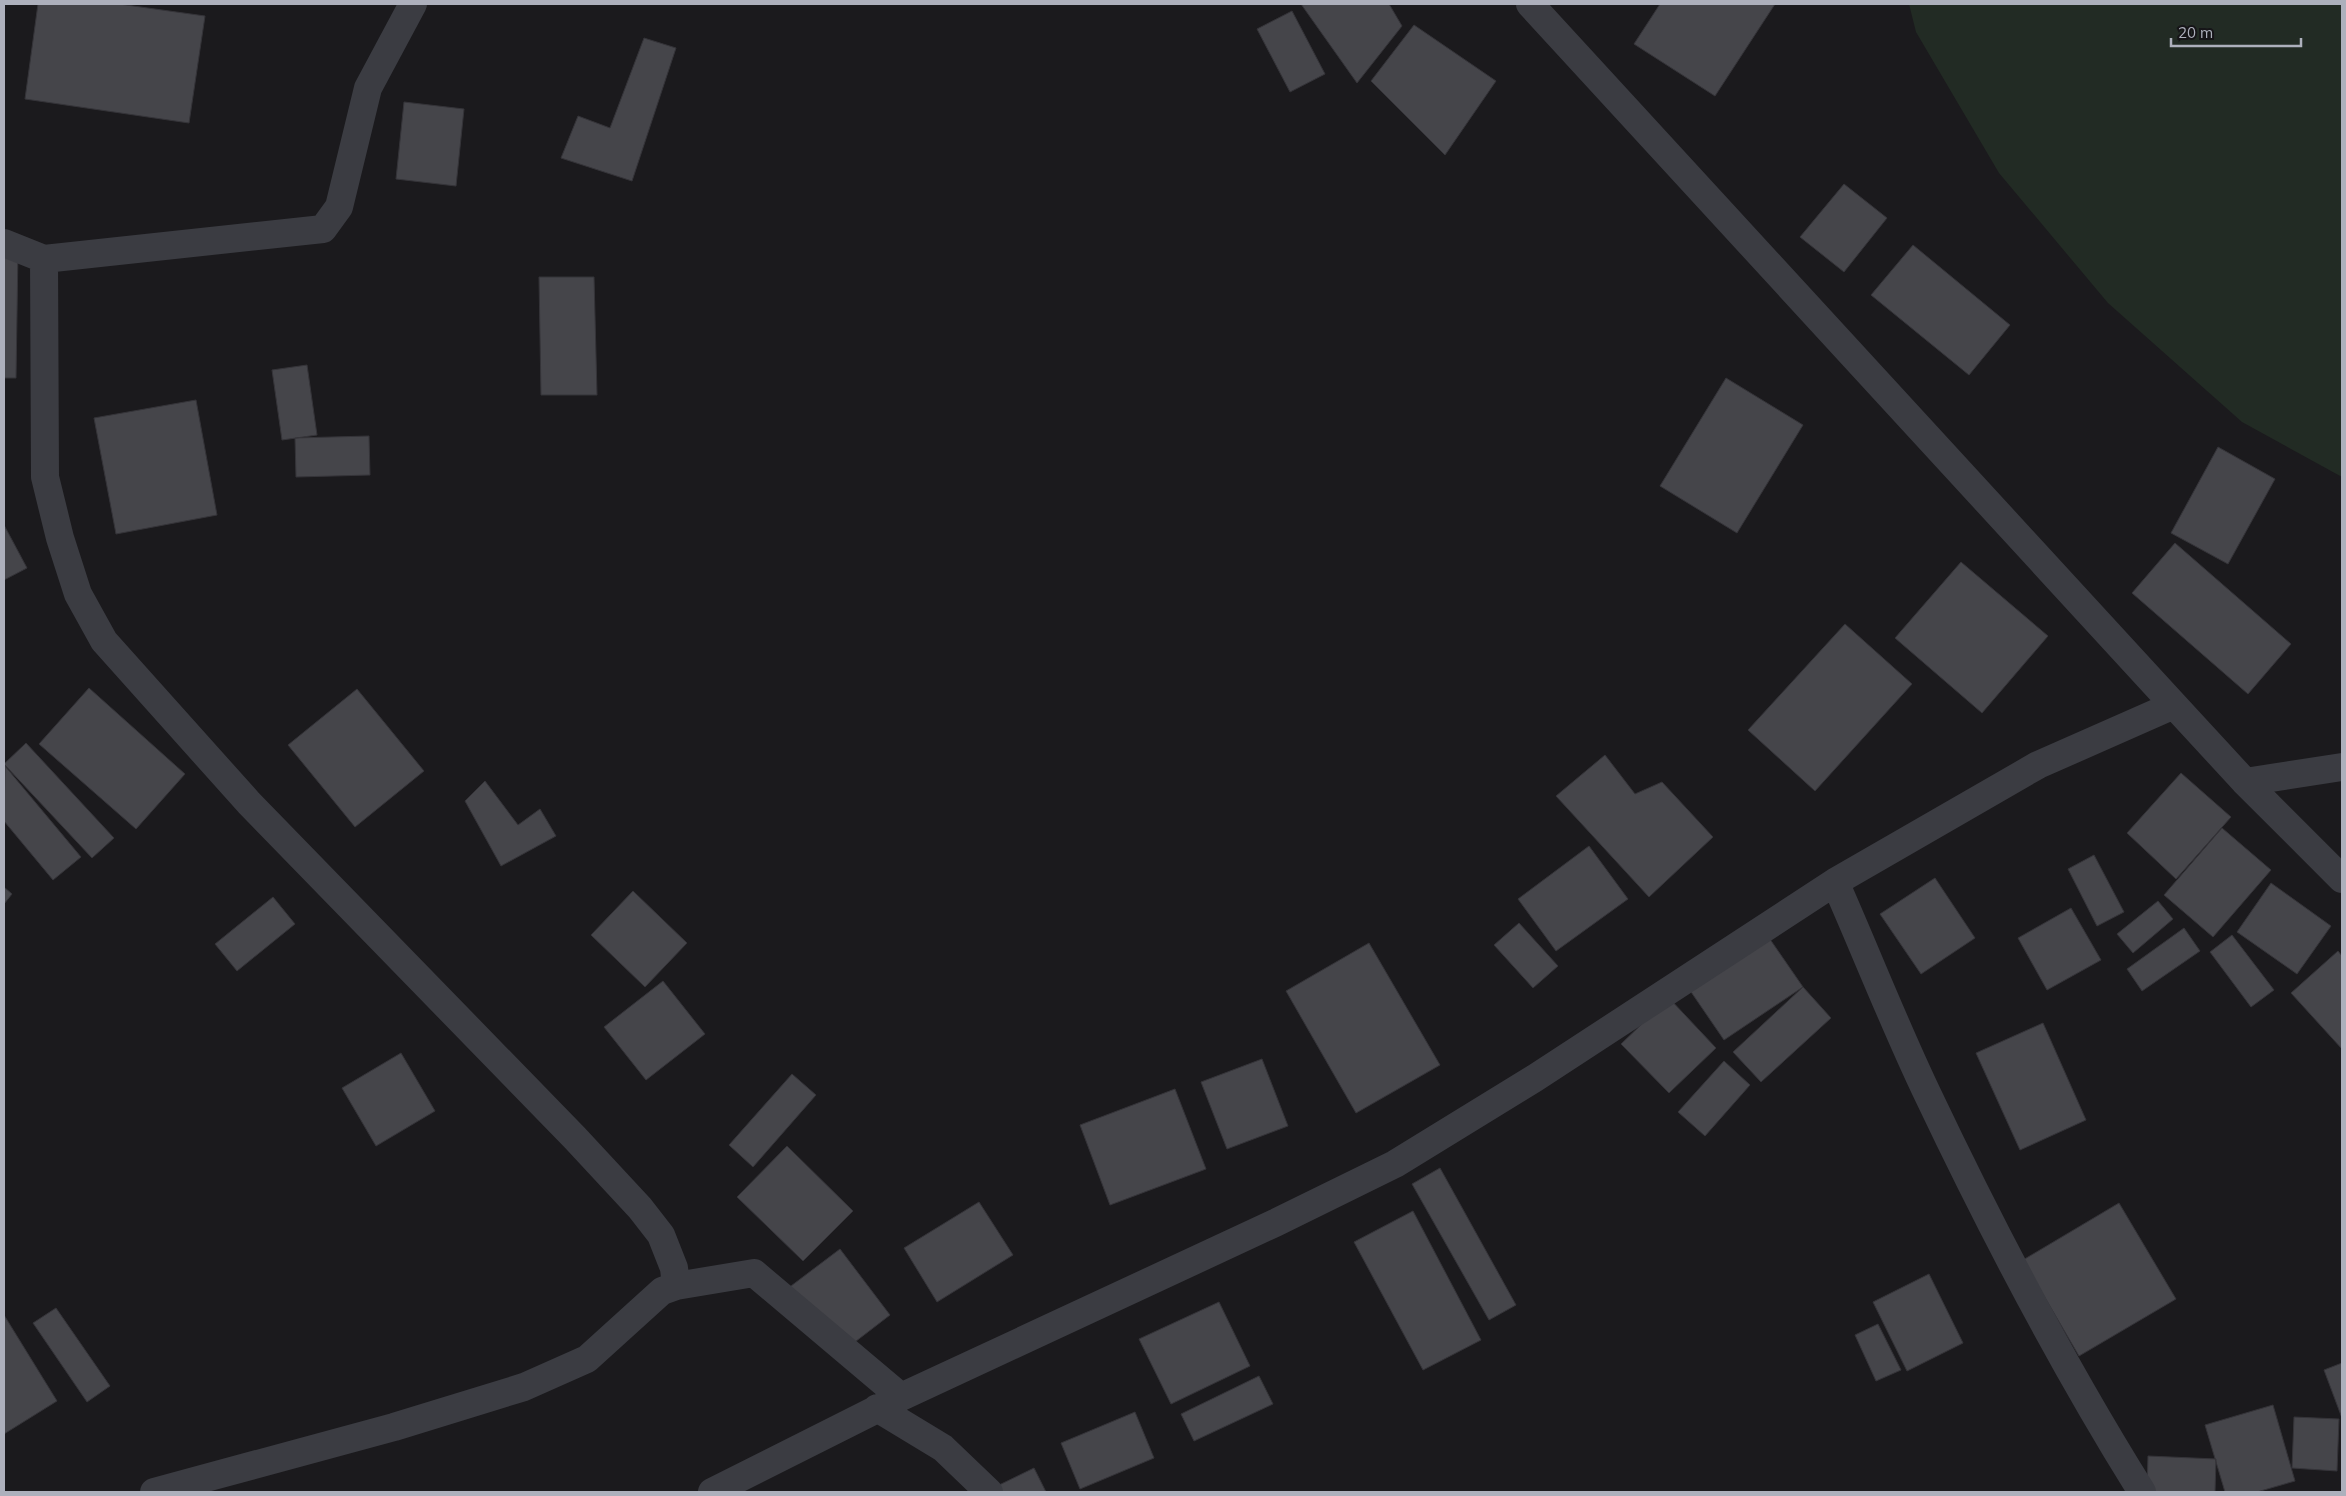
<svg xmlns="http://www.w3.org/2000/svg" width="2346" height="1496" font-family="Mulish,sans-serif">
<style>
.green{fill:#222b24}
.building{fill:#45454a;stroke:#353439}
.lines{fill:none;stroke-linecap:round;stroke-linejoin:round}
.minor{stroke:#3b3c42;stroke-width:28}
</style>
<rect width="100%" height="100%" fill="#1b1a1d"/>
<path class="green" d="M1909 4H2342V477L2242 422 2108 303 1999 173 1916 32Z"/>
<path class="building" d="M38 4H119L205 16 189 123 25 99Z
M1301 4H1389L1402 26 1357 83Z
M1660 4H1775L1715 96 1634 44Z
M1292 11 1325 74 1290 92 1257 29Z
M1414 25 1496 81 1445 155 1371 81Z
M644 38 676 48 632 181 561 158 578 116 610 128Z
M404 102 464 109 456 186 396 179Z
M1844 184 1887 218 1844 272 1800 237Z
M1913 245 2010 325 1969 375 1871 295Z
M4 250H18L16 378H4Z
M539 277H594L597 395H541Z
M307 365 317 435 282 440 272 370Z
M1726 378 1803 425 1737 533 1660 486Z
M196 400 217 515 116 534 94 418Z
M369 436 370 475 296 477 295 438Z
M2218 447 2275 479 2228 564 2171 533Z
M4 525 27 568 4 580Z
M2175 543 2291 644 2248 694 2132 593Z
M1961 562 2048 636 1982 713 1895 638Z
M1845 624 1912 684 1815 791 1748 730Z
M89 688 185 774 136 829 39 744Z
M357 689 424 771 355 827 288 745Z
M26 743 114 838 92 858 4 764Z
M1605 755 1635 794 1662 782 1713 837 1649 897 1556 796Z
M5 766 81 857 53 880 4 821Z
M2181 773 2231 817 2176 879 2127 833Z
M485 781 518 825 540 809 556 836 501 866 465 801Z
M2222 828 2271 870 2213 937 2164 895Z
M1589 846 1628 899 1556 951 1518 899Z
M2094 855 2124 912 2097 926 2068 869Z
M1935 878 1975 938 1921 974 1880 914Z
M2271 883 2331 926 2297 974 2237 932Z
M4 887 12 894 4 904Z
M633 891 687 943 645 987 591 935Z
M273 897 295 924 237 971 215 944Z
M2158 901 2173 919 2133 953 2117 934Z
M2071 908 2101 960 2047 990 2018 938Z
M1519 923 1558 966 1533 988 1494 945Z
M2184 928 2200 951 2142 991 2127 969Z
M1765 932 1803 987 1724 1040 1687 986Z
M2232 935 2274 990 2251 1007 2210 952Z
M1369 943 1440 1065 1356 1113 1286 991Z
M2338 951 2342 956V1049L2291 993Z
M663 981 705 1034 646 1080 604 1027Z
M1803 987 1831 1018 1761 1082 1733 1052Z
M1669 998 1716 1048 1669 1093 1621 1044Z
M2043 1023 2086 1120 2020 1150 1976 1053Z
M401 1053 435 1111 376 1146 342 1088Z
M1262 1059 1288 1126 1227 1149 1201 1082Z
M1724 1061 1750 1085 1705 1136 1678 1112Z
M792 1074 816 1095 753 1167 729 1145Z
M1175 1089 1206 1169 1110 1205 1080 1125Z
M787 1146 853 1211 803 1261 737 1197Z
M1440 1168 1516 1305 1489 1320 1412 1184Z
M979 1202 1013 1255 937 1302 904 1248Z
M2119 1203 2176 1299 2079 1356 2023 1260Z
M1413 1211 1481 1340 1423 1370 1354 1242Z
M840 1249 890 1315 838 1355 787 1289Z
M1929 1274 1963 1343 1907 1371 1873 1302Z
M1219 1302 1250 1366 1171 1404 1139 1339Z
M56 1308 110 1386 87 1402 33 1323Z
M4 1315 57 1401 4 1434Z
M1878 1324 1901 1370 1876 1381 1855 1335Z
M2342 1363V1418L2324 1370Z
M1259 1376 1273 1404 1194 1441 1181 1414Z
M2273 1405 2295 1481 2257 1492H2225L2205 1425Z
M1135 1412 1154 1458 1080 1489 1061 1443Z
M2294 1417 2339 1419 2337 1471 2292 1468Z
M2148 1456 2216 1459 2215 1492H2147Z
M1034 1468 1046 1492H995L993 1488Z"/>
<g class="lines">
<path class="minor" d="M1530 4 2174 705 2245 782 2342 879
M4 243 44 259 323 229 339 207 368 88 413 4
M44 259 45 477 60 538 78 594 104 641 249 803 575 1138 640 1208 661 1235 674 1268 676 1286
M2245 782 2342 767
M1835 882C1866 952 1894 1024 1927 1093 1992 1230 2062 1364 2142 1492
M877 1408 943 1448 989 1492
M154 1492 394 1427 524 1387 587 1359 662 1291 676 1286 754 1273 901 1397
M712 1492 901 1397 1275 1223 1395 1164 1535 1078 1835 882 2038 765 2174 705"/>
</g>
<rect width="2346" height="1496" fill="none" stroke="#adb0bc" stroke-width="10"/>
<path d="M2171 38v8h130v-8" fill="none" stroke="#adb0bc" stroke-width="2.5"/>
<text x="2178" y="38" font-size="15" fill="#adb0bc" stroke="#161518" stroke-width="4" paint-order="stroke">20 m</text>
</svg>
